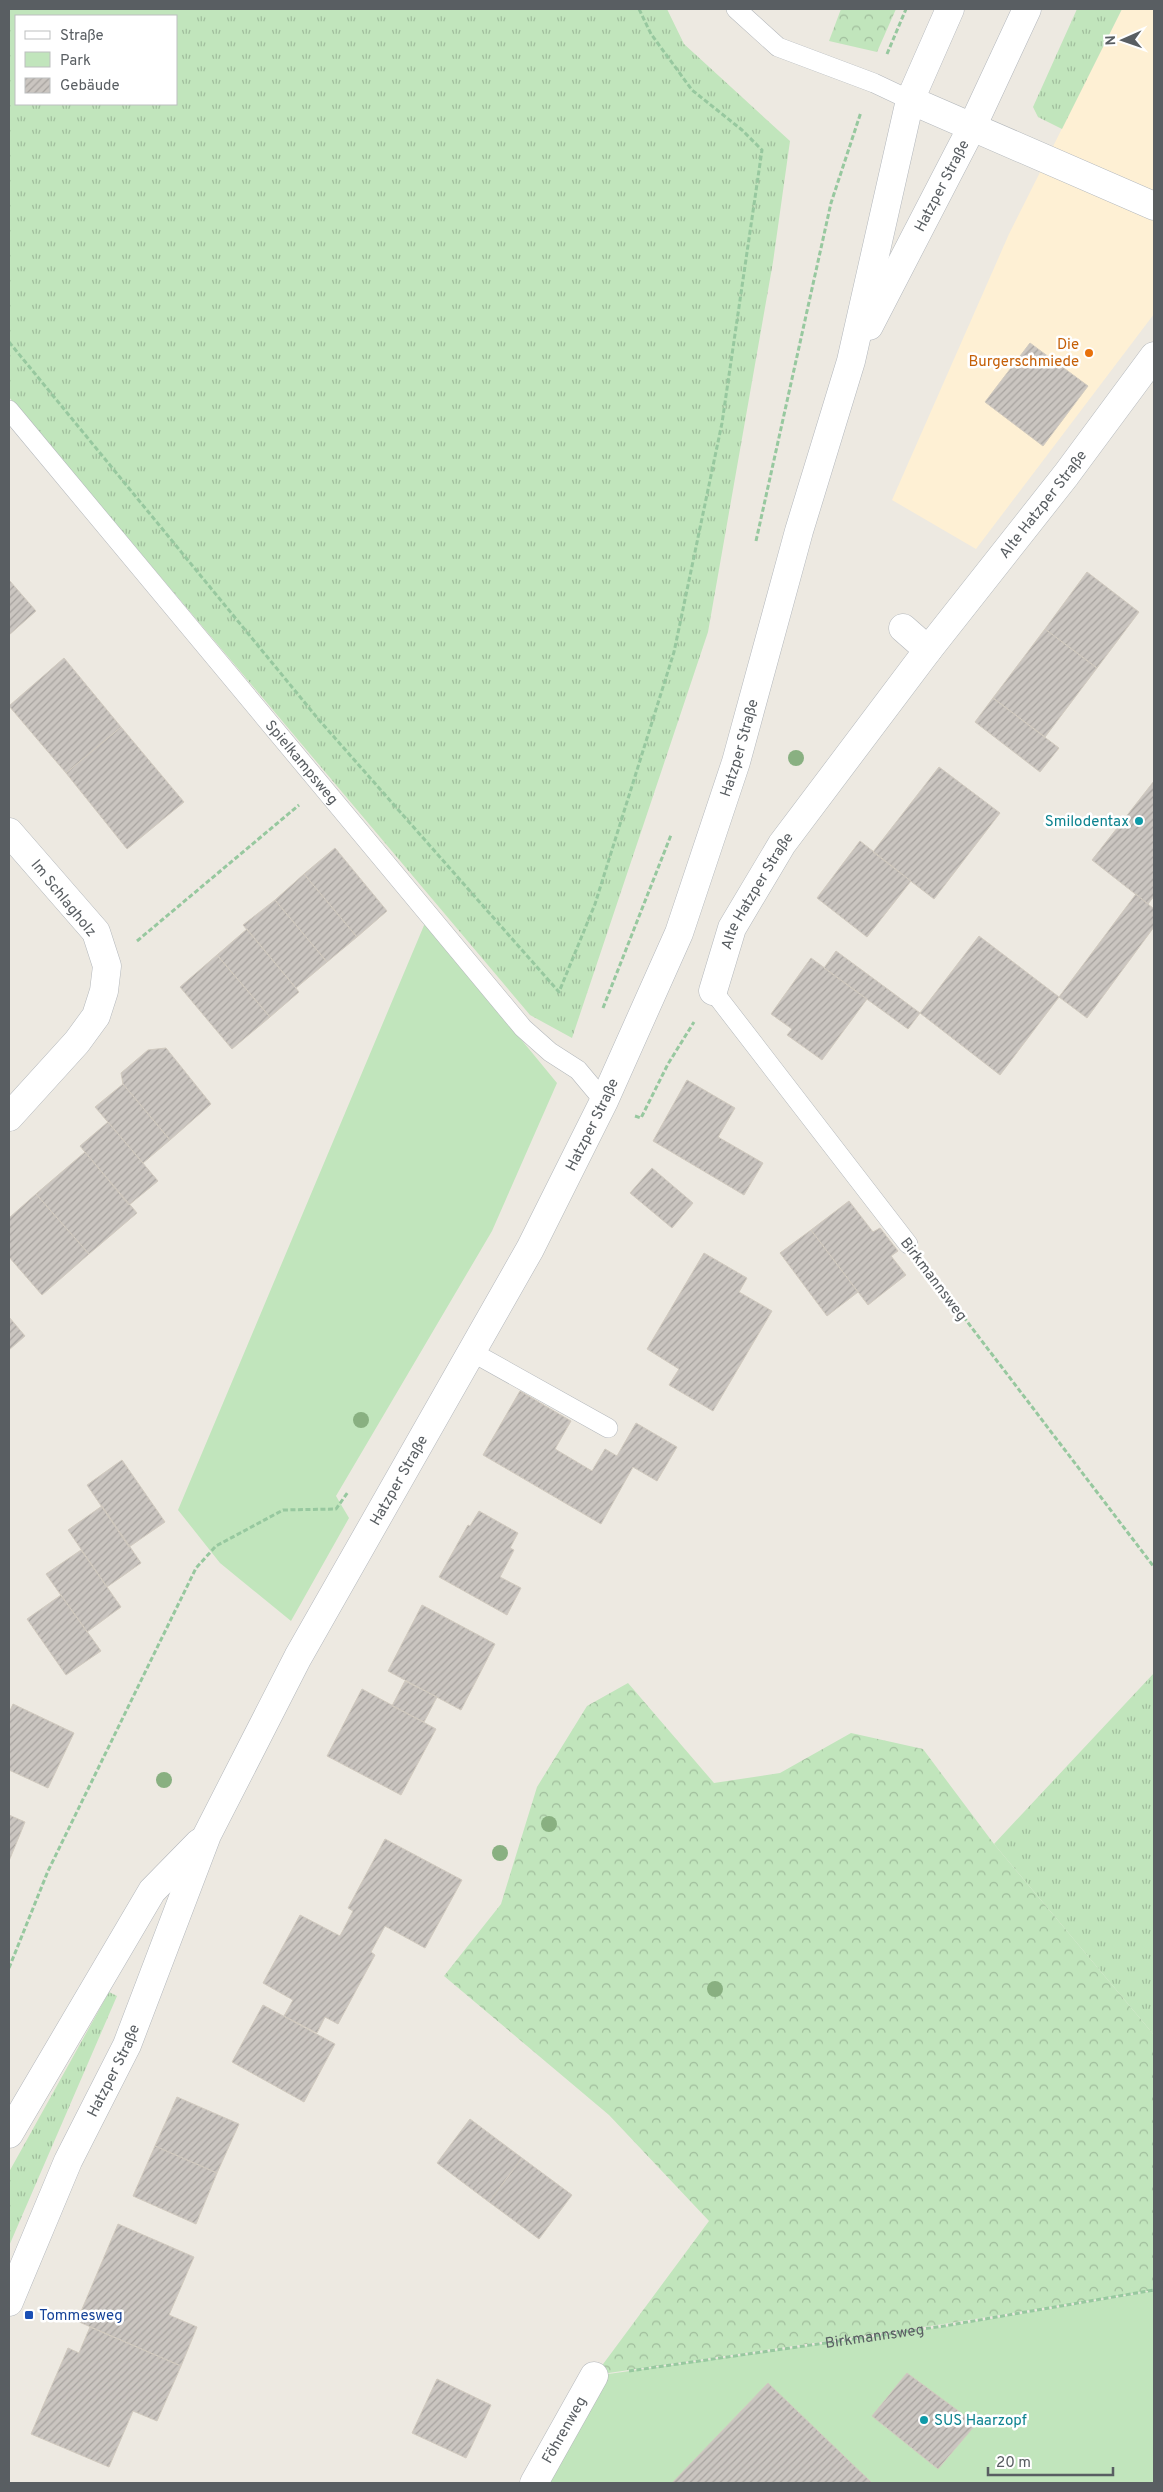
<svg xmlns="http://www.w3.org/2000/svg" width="1163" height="2492" font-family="Overpass,sans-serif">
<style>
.commercial{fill:#fef0d4}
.grass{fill:url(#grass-tufts);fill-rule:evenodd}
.forest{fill:url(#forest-crowns)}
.green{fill:#c1e5bc}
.building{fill:url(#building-hatch);stroke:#d1cabf}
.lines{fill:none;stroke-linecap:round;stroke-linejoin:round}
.service-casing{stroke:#b4b8bc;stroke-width:20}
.minor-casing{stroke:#b4b8bc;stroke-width:29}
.secondary-casing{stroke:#b3b7bc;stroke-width:29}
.path{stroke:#97c89f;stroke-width:3;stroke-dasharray:5 2.5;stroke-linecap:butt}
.service{stroke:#fff;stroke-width:19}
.minor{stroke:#fff;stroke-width:28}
.secondary{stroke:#fff;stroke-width:28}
.tree{fill:#89b081}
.food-dot{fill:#e8710a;stroke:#fff;stroke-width:2}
.culture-dot{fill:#0f9aa8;stroke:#fff;stroke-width:2}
.transit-dot{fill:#1a4fb4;stroke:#fff;stroke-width:2}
.labels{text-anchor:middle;stroke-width:5;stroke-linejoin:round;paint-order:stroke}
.street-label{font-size:15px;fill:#595e62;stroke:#fff}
.food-label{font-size:15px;fill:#c56008;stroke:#fff;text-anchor:end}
.culture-label{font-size:15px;fill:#0d838f;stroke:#fff;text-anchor:end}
.transit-label{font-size:15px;fill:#164399;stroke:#fff;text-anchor:start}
</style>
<defs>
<pattern id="grass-tufts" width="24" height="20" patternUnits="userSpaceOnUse" patternTransform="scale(1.25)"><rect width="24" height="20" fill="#c1e5bc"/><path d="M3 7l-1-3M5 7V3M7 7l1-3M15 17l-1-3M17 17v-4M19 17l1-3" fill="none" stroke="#a0bd9c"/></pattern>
<pattern id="forest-crowns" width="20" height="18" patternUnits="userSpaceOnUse" patternTransform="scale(1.25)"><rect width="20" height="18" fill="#c1e5bc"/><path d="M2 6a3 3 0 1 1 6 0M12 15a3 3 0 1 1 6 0" fill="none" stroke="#a0bd9c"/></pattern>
<pattern id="building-hatch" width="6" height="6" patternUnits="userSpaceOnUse" patternTransform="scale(1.25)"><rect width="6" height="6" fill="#cac5c0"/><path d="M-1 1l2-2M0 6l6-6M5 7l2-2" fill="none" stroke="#a7a39f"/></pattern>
</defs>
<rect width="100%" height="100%" fill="#ede9e1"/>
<path class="commercial" d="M1122 9H1154V314L976 549 892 500 1009 234Z"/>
<path class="grass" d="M9 9H667L684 44 790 141 773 262 708 632 572 1038 530 1015 9 397ZM16 16H176V104H16Z
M1077 9H1122L1062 129 1038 117 1033 107Z
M1154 1673V2035L994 1844Z
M109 1992 117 1996 9 2246V2172Z"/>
<path class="forest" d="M841 9H896L877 52 829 41Z
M628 1683 714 1783 780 1773 851 1733 923 1749 994 1844 1154 2035V2290L944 2324 595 2375 709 2221 609 2115 444 1976 501 1904 537 1787 587 1706Z"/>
<path class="green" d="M425 923 557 1083 492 1231 336 1496 349 1518 291 1621 220 1563 178 1510Z
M1154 2291V2483H538L594 2376 944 2327Z"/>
<path class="building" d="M1030 343 1088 386 1043 446 985 402Z
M1087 572 1139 612 1097 668 1045 629Z
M9 580 36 611 9 635Z
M1045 629 1097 668 1045 737 993 698Z
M64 658 121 727 66 773 9 706Z
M993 698 1059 748 1040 772 975 722Z
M121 727 184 802 127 849 66 773Z
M939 767 1000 813 934 899 873 852Z
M1154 781V896L1148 904 1092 860Z
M860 841 911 881 867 937 817 898Z
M335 848 387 911 357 937 304 874Z
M304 874 357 937 327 962 275 900Z
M1136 894 1154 909V927L1087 1018 1059 997Z
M275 900 327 962 296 988 243 925Z
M247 929 299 992 270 1017 217 955Z
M979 936 1059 997 1000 1075 920 1013Z
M836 951 920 1013 908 1029 824 968Z
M217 955 270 1017 232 1049 180 987Z
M811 958 867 999 822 1060 787 1035 792 1029 771 1014Z
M166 1048 211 1104 170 1140 123 1084 121 1073 148 1050Z
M687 1080 735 1108 718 1137 763 1163 744 1195 653 1141Z
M123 1084 170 1140 143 1163 95 1107Z
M108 1122 158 1181 129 1205 80 1146Z
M85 1152 137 1213 89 1254 36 1194Z
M652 1168 693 1203 672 1228 630 1193Z
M36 1194 89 1254 42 1295 9 1257V1218Z
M849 1201 873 1232 880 1228 898 1251 891 1256 906 1275 868 1305 811 1230Z
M811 1230 858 1292 827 1316 780 1253Z
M704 1253 747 1278 739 1292 772 1311 713 1411 669 1385 679 1369 647 1349Z
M9 1317 25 1336 9 1350Z
M520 1391 571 1421 555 1449 592 1471 605 1449 617 1456 636 1423 677 1447 657 1481 633 1467 601 1524 483 1455Z
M122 1460 165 1522 129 1547 87 1485Z
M102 1506 141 1563 107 1587 68 1530Z
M479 1511 518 1533 510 1548 514 1550 500 1577 521 1588 507 1615 439 1577 468 1525 470 1526Z
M81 1550 121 1607 87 1632 46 1574Z
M61 1595 101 1651 66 1675 27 1619Z
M422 1605 495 1644 461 1710 388 1671Z
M405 1681 437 1697 424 1722 392 1706Z
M362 1689 436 1729 401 1795 327 1756Z
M13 1704 74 1733 48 1788 9 1770V1713Z
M9 1815 25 1822 9 1861Z
M385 1839 462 1880 425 1948 385 1926 371 1952 375 1955 338 2024 325 2017 317 2033 284 2016 293 2000 263 1983 300 1915 340 1936 353 1911 348 1908Z
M263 2005 335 2044 304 2102 232 2062Z
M177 2097 239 2124 217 2173 155 2146Z
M470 2119 522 2158 489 2202 437 2163Z
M155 2146 217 2173 196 2224 133 2196Z
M522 2158 572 2195 539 2239 489 2202Z
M118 2224 194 2257 169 2315 197 2327 181 2366 77 2321Z
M90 2327 181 2366 157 2421 133 2411 109 2467 31 2434 68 2348 79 2353Z
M907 2373 976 2424 938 2469 872 2416Z
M437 2379 491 2405 466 2458 412 2433Z
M768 2383 872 2483H672Z"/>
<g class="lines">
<g class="service-casing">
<g id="service">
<path d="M736 9 778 47 874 83 910 100"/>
<path id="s2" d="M9 410 523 1028 550 1052 578 1070 604 1101"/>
<path d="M713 991 908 1244"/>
<path d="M472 1352 608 1428"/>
</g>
</g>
<g class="minor-casing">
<g id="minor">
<path d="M910 100 1154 206"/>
<path d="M903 628 928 650"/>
<path d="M9 832 96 932 107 966 104 991 96 1016 77 1042 9 1117"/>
<path id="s3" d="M713 991 732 928 782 844 928 650 1066 475 1154 356"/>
<path id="s4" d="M534 2483 594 2376"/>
</g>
</g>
<g class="secondary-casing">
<g id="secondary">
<path id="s5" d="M869 326 972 127 1027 9"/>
<path d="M9 2134 152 1891 199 1843"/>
<path id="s6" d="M9 2302 68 2161 127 2045 207 1835 298 1657 530 1249 604 1101 679 933 736 762 799 531 851 361 910 100 950 9"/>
</g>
</g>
<g class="path">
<path d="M887 54 906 9"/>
<path d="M9 342 319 720 559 992 595 904 674 652 722 423 762 150 742 130 692 90 651 34 639 9"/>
<path d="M756 541 831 203 861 112"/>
<path d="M137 941 299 805"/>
<path d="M603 1008 671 835"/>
<path d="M635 1116 641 1118 668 1064 694 1022"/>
<path d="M927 1269 1154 1567"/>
<path d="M9 1968 48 1871 196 1568 216 1546 283 1510 336 1509 348 1492"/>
<path id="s1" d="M629 2371 944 2326 1154 2290"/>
</g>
<use href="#service" class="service"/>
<use href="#minor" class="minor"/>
<use href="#secondary" class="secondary"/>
</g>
<g class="tree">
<circle cx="796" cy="758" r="8"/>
<circle cx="361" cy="1420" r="8"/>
<circle cx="164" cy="1780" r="8"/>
<circle cx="549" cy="1824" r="8"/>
<circle cx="500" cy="1853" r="8"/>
<circle cx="715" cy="1989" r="8"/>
</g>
<circle class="food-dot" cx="1089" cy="353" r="5"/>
<g class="culture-dot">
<circle cx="1139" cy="821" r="5"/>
<circle cx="924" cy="2420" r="5"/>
</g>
<rect class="transit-dot" x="24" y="2310" width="10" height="10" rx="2.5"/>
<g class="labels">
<g class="street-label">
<text dy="5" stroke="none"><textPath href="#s5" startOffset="158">Hatzper Straße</textPath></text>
<text dy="5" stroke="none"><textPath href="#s3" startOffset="592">Alte Hatzper Straße</textPath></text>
<text dy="5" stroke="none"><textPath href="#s6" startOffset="1721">Hatzper Straße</textPath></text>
<text dy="5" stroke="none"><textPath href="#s2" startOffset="458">Spielkampsweg</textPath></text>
<text dy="5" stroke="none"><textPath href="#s3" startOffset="110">Alte Hatzper Straße</textPath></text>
<text transform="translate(64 898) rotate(51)" y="5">Im Schlagholz</text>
<text dy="5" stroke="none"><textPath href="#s6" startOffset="1316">Hatzper Straße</textPath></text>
<text transform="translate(934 1279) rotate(53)" y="5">Birkmannsweg</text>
<text dy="5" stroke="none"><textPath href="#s6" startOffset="911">Hatzper Straße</textPath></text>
<text dy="5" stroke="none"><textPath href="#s6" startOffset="254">Hatzper Straße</textPath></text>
<text dy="5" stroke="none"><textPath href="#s1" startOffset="248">Birkmannsweg</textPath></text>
<text dy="5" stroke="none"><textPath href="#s4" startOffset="61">Föhrenweg</textPath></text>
</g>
<g class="food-label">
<text x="1079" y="349">Die<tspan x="1079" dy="17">Burgerschmiede</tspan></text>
</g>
<g class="culture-label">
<text x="1129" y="826">Smilodentax</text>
<text x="934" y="2425" text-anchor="start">SUS Haarzopf</text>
</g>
<g class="transit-label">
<text x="39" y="2320">Tommesweg</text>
</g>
</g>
<rect width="1163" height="2492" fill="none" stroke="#595e62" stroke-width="20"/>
<rect x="15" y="15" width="162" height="90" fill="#ffffff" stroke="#bdbfc0"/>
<rect x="25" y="31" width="25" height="8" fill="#ffffff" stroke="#bdbfc0"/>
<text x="60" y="40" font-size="15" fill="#595e62">Straße</text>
<rect x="25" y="52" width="25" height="15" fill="#c1e5bc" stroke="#bdbfc0"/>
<text x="60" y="65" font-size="15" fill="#595e62">Park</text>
<rect x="25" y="78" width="25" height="15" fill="url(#building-hatch)" stroke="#bdbfc0"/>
<text x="60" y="90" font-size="15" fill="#595e62">Gebäude</text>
<g transform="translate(1123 40) rotate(268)" stroke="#ffffff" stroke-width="4" paint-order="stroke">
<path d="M0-4L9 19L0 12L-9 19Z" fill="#595e62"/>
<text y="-8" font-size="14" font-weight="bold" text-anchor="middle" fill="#595e62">N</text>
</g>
<path d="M988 2467v8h125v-8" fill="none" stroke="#595e62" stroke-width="2.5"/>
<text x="996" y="2467" font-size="15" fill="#595e62" stroke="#ffffff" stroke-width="4" paint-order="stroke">20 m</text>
</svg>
